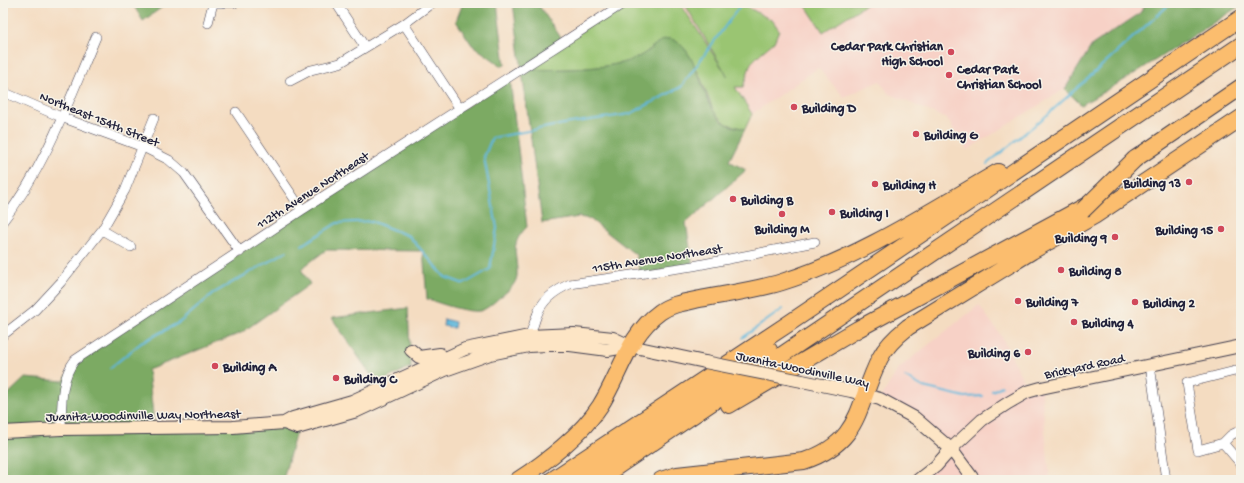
<svg xmlns="http://www.w3.org/2000/svg" width="1244" height="483" font-family="'Gochi Hand',sans-serif">
<style>
.built{fill:#f7d1c6}
.green{fill:#9ac572;stroke:#5e7456}
.forest{fill:#7baa64;stroke:#4e6650}
.water{fill:#5eb7db;stroke:#406c8b}
.lines{fill:none;stroke-linecap:round;stroke-linejoin:round}
.stream{stroke:#5eb7db;stroke-width:2}
.street-casing{stroke:#423e4f;stroke-width:10}
.secondary-casing{stroke:#423e4f;stroke-width:14}
.highway-casing{stroke:#423e4f;stroke-width:18}
.street{stroke:#fff;stroke-width:9}
.secondary{stroke:#fde5c5;stroke-width:12}
.highway{stroke:#fbbd6e;stroke-width:16}
.secondary-bridge-casing{stroke:#423e4f;stroke-width:14;stroke-linecap:butt}
.highway-bridge-casing{stroke:#423e4f;stroke-width:18;stroke-linecap:butt}
.secondary-bridge{stroke:#fde5c5;stroke-width:12}
.highway-bridge{stroke:#fbbd6e;stroke-width:16}
.poi-dot{fill:#d1495b;stroke:#f7f3e8;stroke-width:1.5}
.labels{text-anchor:middle;stroke-width:3;stroke-linejoin:round;paint-order:stroke}
.poi-label{font-size:13px;font-weight:bold;fill:#22223b;stroke:#f7f3e8;text-anchor:start}
.street-label{font-size:13px;fill:#22223b;stroke:#f7f3e8}
</style>
<rect width="100%" height="100%" fill="#f7f3e8"/>
<filter id="ink" filterUnits="userSpaceOnUse"><feTurbulence type="fractalNoise" baseFrequency=".025" numOctaves="2"/><feDisplacementMap in="SourceGraphic" scale="8" xChannelSelector="R" yChannelSelector="G"/><feConvolveMatrix kernelMatrix="1 2 1 2 8 2 1 2 1" color-interpolation-filters="sRGB"/></filter>
<filter id="wash" filterUnits="userSpaceOnUse"><feTurbulence type="fractalNoise" baseFrequency=".012" numOctaves="4" result="noise"/><feDisplacementMap in="SourceGraphic" scale="16" xChannelSelector="R" yChannelSelector="G"/><feGaussianBlur stdDeviation="0.9" result="paint"/><feColorMatrix in="noise" values="0 0 0 0 0 0 0 0 0 0 0 0 0 0 0 0 0 1.4 0 .05"/><feComposite in="paint" operator="in"/></filter>
<g filter="url(#wash)">
<rect width="100%" height="100%" fill="#f4dcc1"/>
<path class="built" d="M680 3H1147L1139 14 1092 45 1065 89 967 150 947 119 888 93 880 81 844 97 818 68 752 114Z
M979 305 1002 337 1027 388H1041L1050 480H918L951 449 880 399 899 368Z"/>
<path class="green" d="M624 3H680L728 77 684 3H740L773 21 779 30 774 42 762 52 751 63 743 87H735L752 114 745 129 727 124 714 112 699 74 685 49 662 40C655 45 648 52 640 57 613 71 553 69 521 70Z
M804 3H868L823 32Z"/>
<path class="forest" d="M132 3H168L143 21Z
M463 3H497L505 65 502 66 472 45 456 21Z
M513 3H537L564 42 522 70C554 69 613 71 640 56 651 51 661 34 674 40 702 54 701 111 727 124 732 127 739 127 745 129L729 161 746 170 686 223 693 266 640 274 636 255 590 219 579 217 542 223Z
M1147 3H1241V5L1126 79 1081 105 1065 89 1092 45 1139 14Z
M510 78 527 227C508 245 518 255 517 276 516 284 509 290 503 295 497 299 490 307 483 310 472 315 439 303 427 299L423 251 326 250 301 269 310 284 241 333 148 370 154 423 298 424 283 480H3V399L25 378 64 381 75 360Z
M408 308 411 368H408L377 384 332 318Z"/>
<path class="water" d="M444 319 455 322 454 328 443 326Z"/>
<g class="lines">
<path class="stream" d="M987 164 1046 116 1171 3
M302 245 337 223 371 221 409 236 445 277 464 284 490 269 497 228 484 157 492 138 564 124 630 114 681 87 742 3
M742 338 783 309
M110 368 141 343 180 322 214 293 287 251
M905 377 923 387 965 397 983 396
M992 391 1002 386"/>
</g>
</g>
<g filter="url(#ink)">
<g class="lines">
<g class="street-casing">
<path id="street" d="M212 3H235
M336 3 365 47
M208 23 213 3
M404 24 460 109
M290 81 311 70 340 63 404 24 432 3
M3 92 61 117 143 147 169 160 184 173 240 252
M236 112 302 210
M3 221C46 166 69 100 96 37
M102 230 131 247
M3 335 35 310 61 282 102 230 125 190 154 118
M529 336C533 329 534 322 537 315 542 300 556 290 570 284L693 266 815 242
M1150 365 1166 480
M1235 371 1187 383 1198 450 1223 443 1231 435 1241 430
M61 429C62 405 60 379 75 360L302 210 624 3
M1223 443 1241 464"/>
</g>
<g class="secondary-casing">
<path id="secondary" d="M411 350 419 357 440 354
M802 381 851 391 880 399 915 418 951 449 974 480
M284 423 293 418 352 401 465 349 529 336 574 334 613 338 630 346 705 362
M3 432 61 429 233 427 284 423 297 428 357 411 445 370 490 354 529 346 546 345H570L608 350 630 346
M918 480 936 466 951 449 982 420 1008 403 1027 392 1041 388 1241 346"/>
</g>
<g class="highway-casing">
<path id="highway" d="M1135 159 1241 87
M729 405 858 329 1093 202
M518 480C546 462 582 434 600 406 620 375 628 335 660 312 671 304 686 302 700 299 727 294 756 290 782 282 859 258 929 212 998 172
M552 480 788 324 1241 18
M574 480 769 350
M597 480 1241 45
M661 480 677 475 804 461C863 441 856 405 880 358 886 346 898 335 908 327L1032 251 1094 216 1241 118"/>
</g>
<use href="#street" class="street"/>
<use href="#secondary" class="secondary"/>
<use href="#highway" class="highway"/>
<g class="secondary-bridge-casing">
<path id="secondary-bridge" d="M705 362 802 381"/>
</g>
<g class="highway-bridge-casing">
<path id="highway-bridge" d="M1082 211 1135 159"/>
</g>
<use href="#secondary-bridge" class="secondary-bridge"/>
<use href="#highway-bridge" class="highway-bridge"/>
</g>
</g>
<g class="poi-dot">
<circle cx="951" cy="52" r="4"/>
<circle cx="949" cy="75" r="4"/>
<circle cx="794" cy="107" r="4"/>
<circle cx="916" cy="134" r="4"/>
<circle cx="1189" cy="182" r="4"/>
<circle cx="875" cy="184" r="4"/>
<circle cx="733" cy="199" r="4"/>
<circle cx="832" cy="212" r="4"/>
<circle cx="782" cy="214" r="4"/>
<circle cx="1221" cy="229" r="4"/>
<circle cx="1115" cy="237" r="4"/>
<circle cx="1061" cy="270" r="4"/>
<circle cx="1018" cy="301" r="4"/>
<circle cx="1135" cy="302" r="4"/>
<circle cx="1074" cy="322" r="4"/>
<circle cx="1028" cy="352" r="4"/>
<circle cx="215" cy="366" r="4"/>
<circle cx="336" cy="378" r="4"/>
</g>
<g class="labels">
<g class="poi-label">
<text x="943" y="50" text-anchor="end">Cedar Park Christian<tspan x="943" dy="15">High School</tspan></text>
<text x="957" y="73">Cedar Park<tspan x="957" dy="15">Christian School</tspan></text>
<text x="802" y="112">Building D</text>
<text x="924" y="139">Building G</text>
<text x="1181" y="187" text-anchor="end">Building 13</text>
<text x="883" y="189">Building H</text>
<text x="741" y="204">Building B</text>
<text x="840" y="217">Building I</text>
<text x="782" y="233" text-anchor="middle">Building M</text>
<text x="1213" y="234" text-anchor="end">Building 15</text>
<text x="1107" y="242" text-anchor="end">Building 9</text>
<text x="1069" y="275">Building 8</text>
<text x="1026" y="306">Building 7</text>
<text x="1143" y="307">Building 2</text>
<text x="1082" y="327">Building 4</text>
<text x="1020" y="357" text-anchor="end">Building 6</text>
<text x="223" y="371">Building A</text>
<text x="344" y="383">Building C</text>
</g>
<g class="street-label">
<text transform="translate(100 118) rotate(22)" y="5">Northeast 154th Street</text>
<text transform="translate(312 189) rotate(-33)" y="5">112th Avenue Northeast</text>
<text transform="translate(657 257) rotate(-9)" y="5">115th Avenue Northeast</text>
<text transform="translate(1084 365) rotate(-12)" y="5">Brickyard Road</text>
<text transform="translate(803 368) rotate(12)" y="5">Juanita-Woodinville Way</text>
<text transform="translate(143 414) rotate(-1)" y="5">Juanita-Woodinville Way Northeast</text>
</g>
</g>
<rect width="1244" height="483" fill="none" stroke="#f7f3e8" stroke-width="16"/>
</svg>
